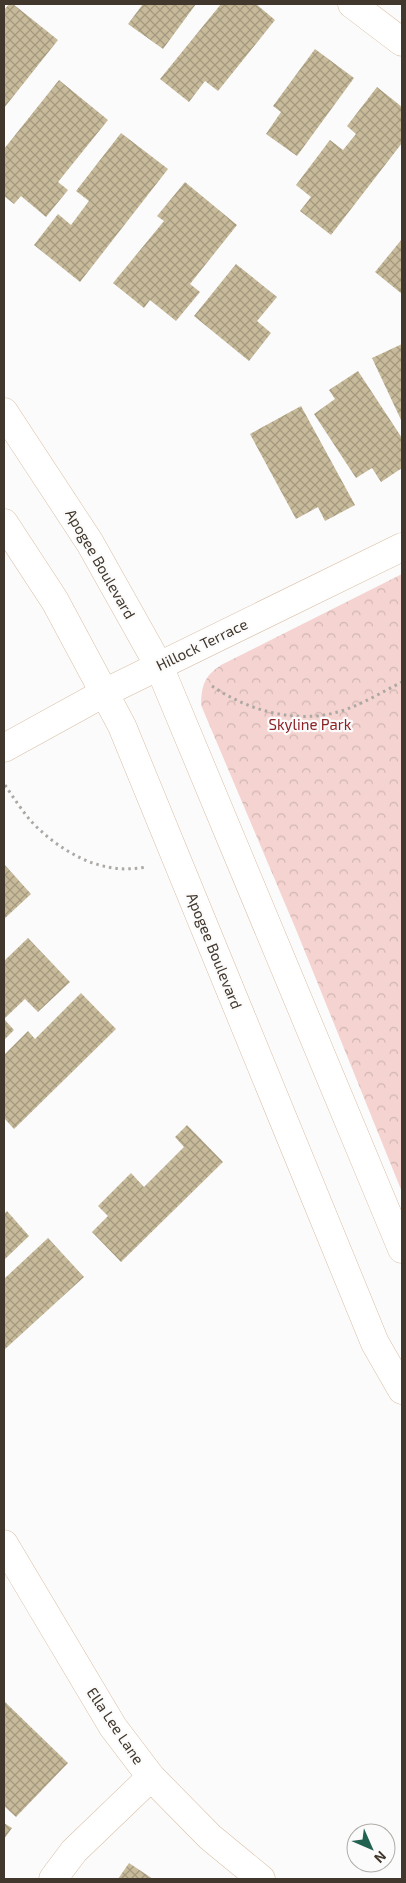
<svg xmlns="http://www.w3.org/2000/svg" width="406" height="1883" font-family="'Exo 2',sans-serif">
<style>
.forest{fill:url(#forest-crowns)}
.building{fill:url(#building-cross-hatch)}
.lines{fill:none;stroke-linecap:round;stroke-linejoin:round}
.minor-casing{stroke:#d9bfa6;stroke-width:29}
.tertiary-casing{stroke:#d9bfa6;stroke-width:29}
.path{stroke:#aca8a3;stroke-width:3;stroke-dasharray:2.5 4;stroke-linecap:butt}
.minor{stroke:#fff;stroke-width:28}
.tertiary{stroke:#fff;stroke-width:28}
.labels{text-anchor:middle;stroke-width:4.5;stroke-linejoin:round;paint-order:stroke}
.street-label{font-size:15px;fill:#41372c;stroke:#fbfbfb}
.park-label{font-size:15px;fill:#8d2226;stroke:#fbfbfb}
</style>
<defs>
<pattern id="forest-crowns" width="20" height="18" patternUnits="userSpaceOnUse" patternTransform="scale(1.25)"><rect width="20" height="18" fill="#f4d3d0"/><path d="M2 6a3 3 0 1 1 6 0M12 15a3 3 0 1 1 6 0" fill="none" stroke="#d2b6b3"/></pattern>
<pattern id="building-cross-hatch" width="8" height="8" patternUnits="userSpaceOnUse" patternTransform="scale(1.25)"><rect width="8" height="8" fill="#c8bb9b"/><path d="M0 0l8 8M0 8l8-8" fill="none" stroke="#a4997f"/></pattern>
</defs>
<rect width="100%" height="100%" fill="#fbfbfb"/>
<path class="forest" d="M402 574V1192L297 932 201 705C202 684 204 677 221 665Z"/>
<path class="building" d="M9 4H13L58 40 4 108V10Z
M143 4H196L163 49 128 24Z
M221 4H256L275 20 218 91 205 81 189 102 160 79Z
M315 49 354 78 297 156 266 134 281 112 273 106Z
M59 80 108 120 58 182 68 190 46 217 21 196 14 204 4 196V149Z
M377 87 402 107V143L331 235 300 211 311 197 296 185 330 140 343 150 356 134 347 126Z
M121 133 168 169 80 282 34 245 58 214 71 225 89 201 76 191Z
M185 182 237 225 190 284 200 292 176 321 150 300 144 308 113 283 164 221 157 216Z
M402 239V294L375 272Z
M236 264 277 297 257 321 271 333 249 361 194 316Z
M402 344V422L372 358Z
M358 371 402 438V468L381 482 372 468 356 478 314 414 335 399 329 390Z
M301 406 355 505 325 521 318 507 296 519 250 434Z
M4 864 31 894 4 919Z
M28 938 70 982 38 1012 25 999 4 1019 14 1030 4 1040V961Z
M81 993 116 1029 14 1129 4 1118V1055L28 1031 35 1039Z
M187 1125 223 1162 121 1262 92 1232 108 1216 98 1206 131 1173 144 1187 184 1147 175 1137Z
M7 1211 29 1236 4 1260V1214Z
M48 1238 84 1277 4 1350V1279Z
M4 1701 68 1763 16 1817 4 1806Z
M4 1823 12 1828 4 1839Z
M129 1863 153 1879H118Z"/>
<g class="lines">
<g class="minor-casing">
<path id="minor" d="M352 4 402 42
M4 748 104 693 402 547
M4 1544 113 1727 151 1777 210 1837 261 1879
M53 1879 74 1851 151 1777"/>
</g>
<g class="tertiary-casing">
<path id="tertiary" d="M4 412 90 543 159 666 402 1249
M4 523 55 601 122 726 375 1343 402 1390"/>
</g>
<path class="path" d="M212 686C250 712 302 726 347 709 366 702 384 691 402 682
M5 785C13 797 21 809 30 820 49 841 79 862 108 867 121 870 134 869 147 867"/>
<use href="#minor" class="minor"/>
<use href="#tertiary" class="tertiary"/>
</g>
<g class="labels">
<g class="street-label">
<text transform="translate(100 564) rotate(60)" y="5">Apogee Boulevard</text>
<text transform="translate(202 645) rotate(-26)" y="5">Hillock Terrace</text>
<text transform="translate(214 951) rotate(68)" y="5">Apogee Boulevard</text>
<text transform="translate(115 1726) rotate(56)" y="5">Ella Lee Lane</text>
</g>
<g class="park-label">
<text x="310" y="730">Skyline Park</text>
</g>
</g>
<rect width="406" height="1883" fill="none" stroke="#41372c" stroke-width="10"/>
<g transform="translate(371 1848) rotate(135)"><circle r="24" fill="#fbfbfb" stroke="#b1ada8"/>
<path d="M0-4L9 19L0 12L-9 19Z" fill="#226250"/>
<text y="-8" font-size="14" font-weight="bold" text-anchor="middle" fill="#41372c">N</text>
</g>
</svg>
